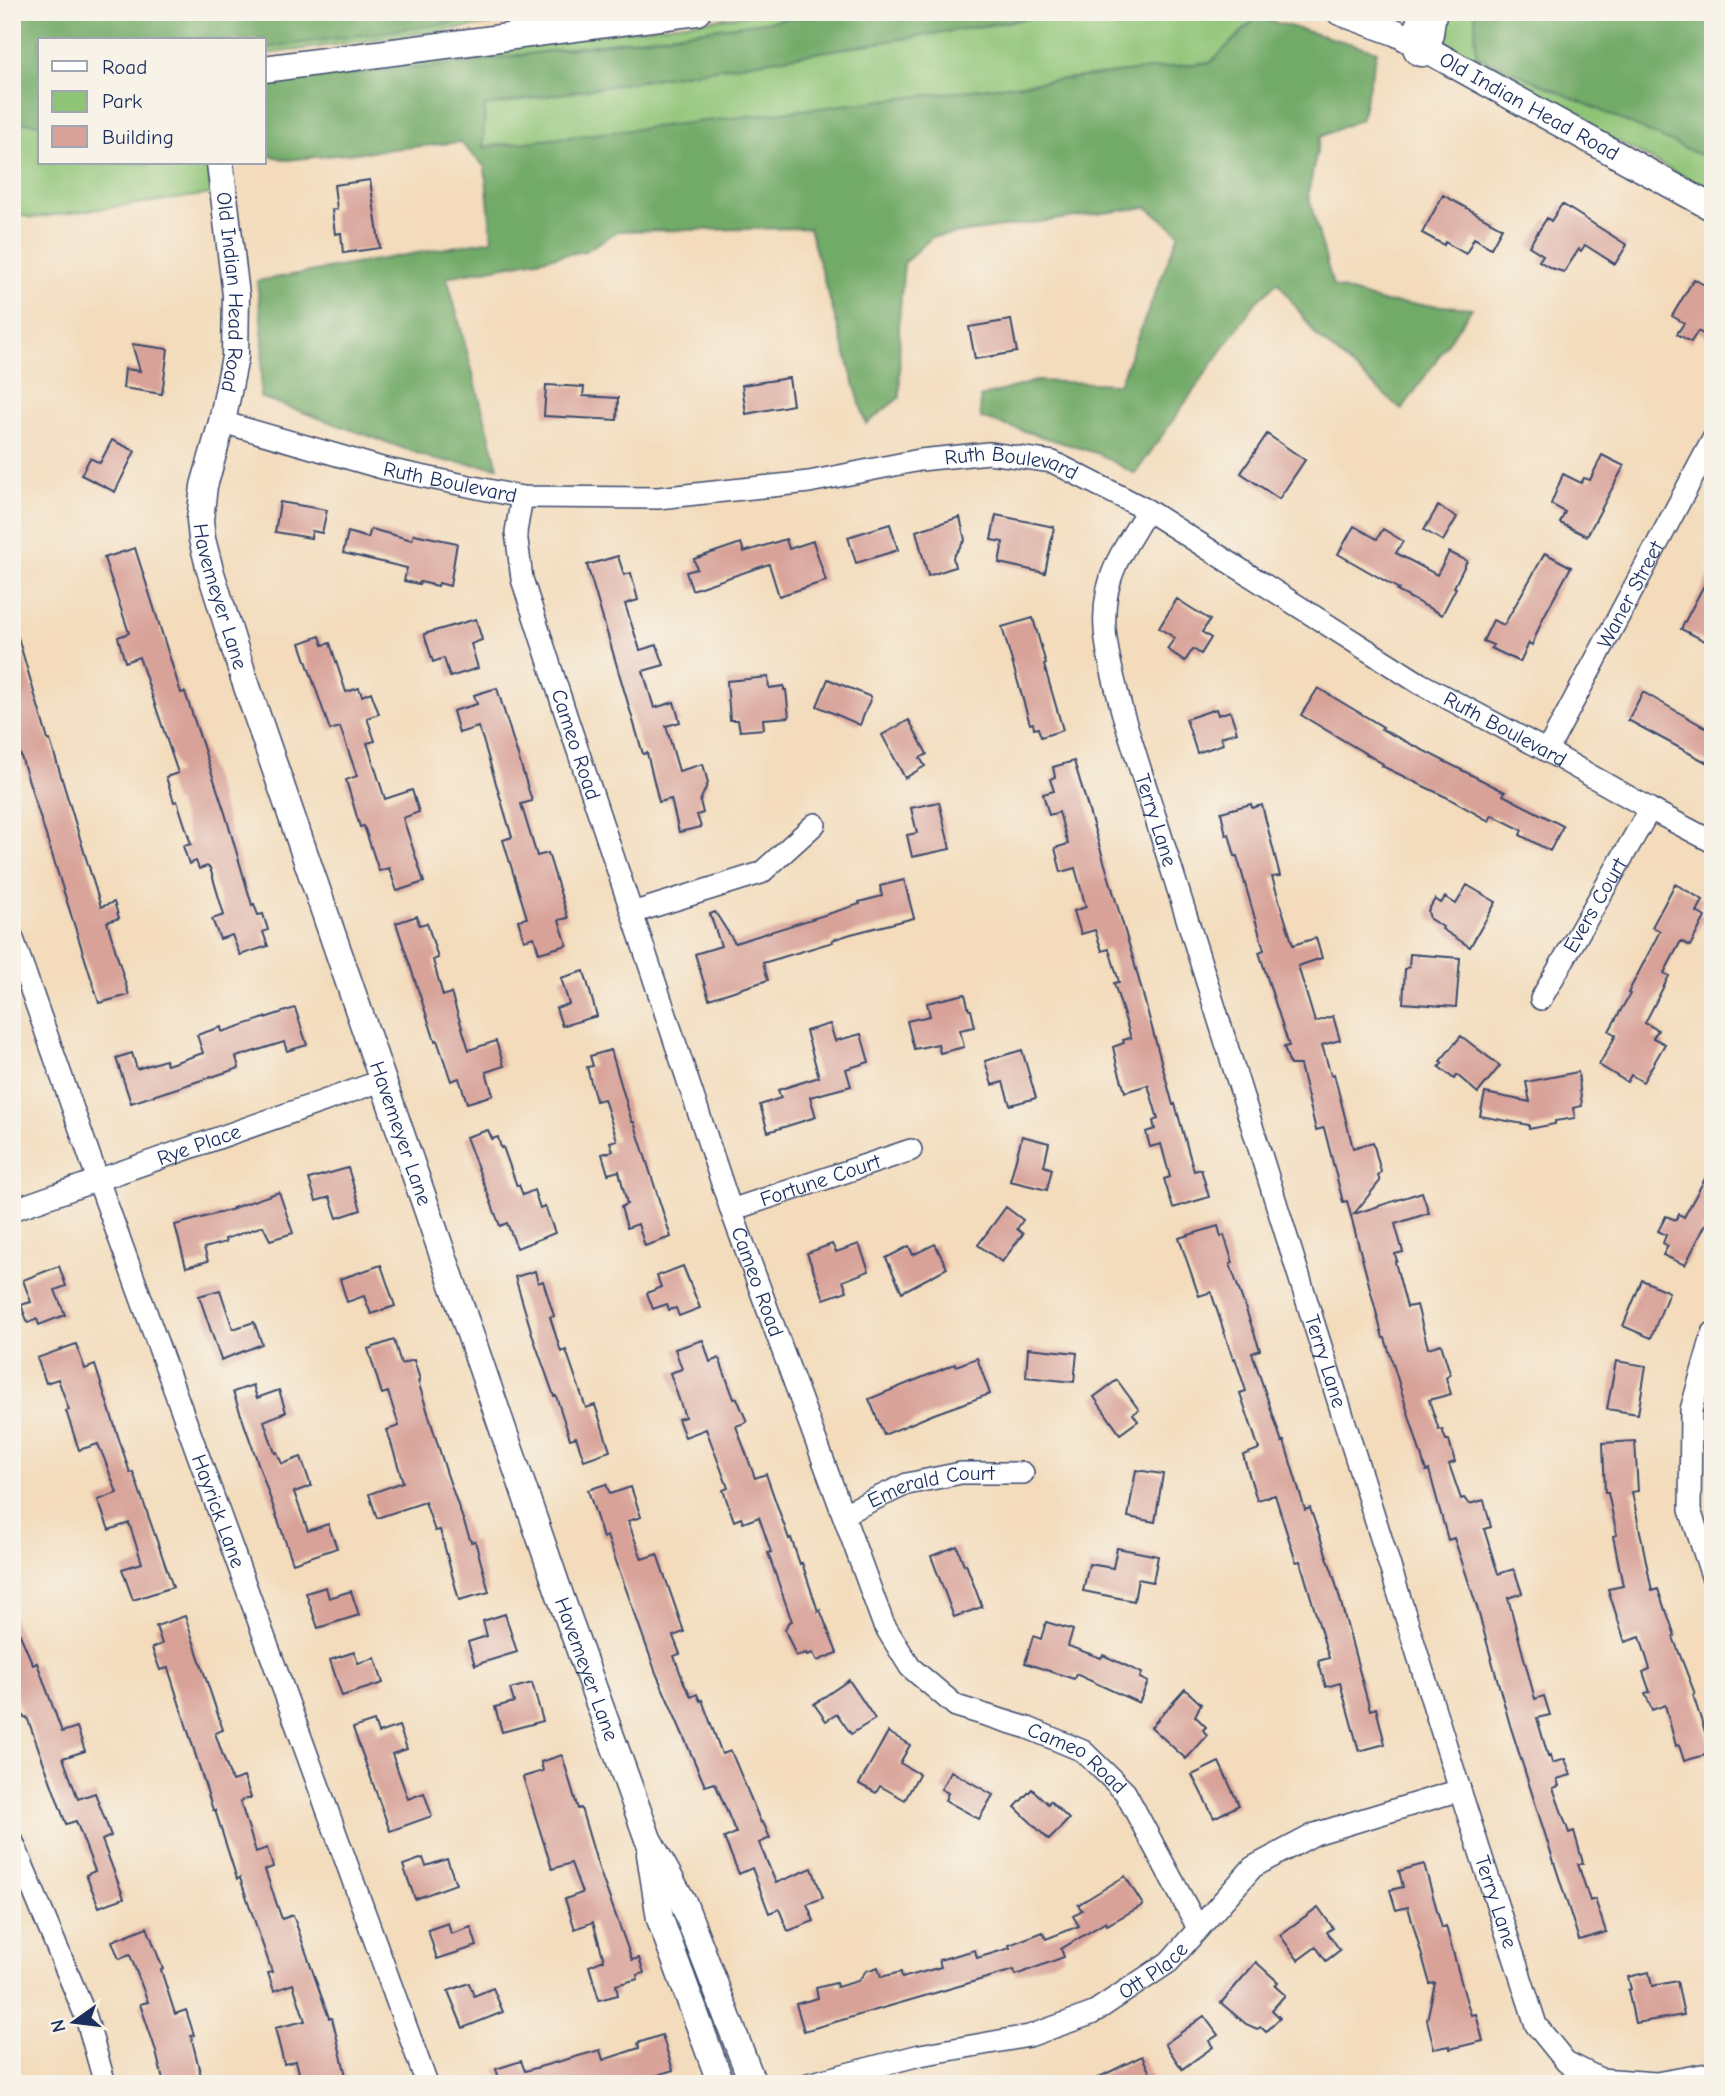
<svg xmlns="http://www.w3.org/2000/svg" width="1725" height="2096" font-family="'Comic Neue',sans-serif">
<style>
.green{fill:#8ec476;stroke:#547a6a;stroke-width:2}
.forest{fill:#72aa67;stroke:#466c62;stroke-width:2}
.building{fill:#d8a299}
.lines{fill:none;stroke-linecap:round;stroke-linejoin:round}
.minor-casing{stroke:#3b496c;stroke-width:24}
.tertiary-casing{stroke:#3b496c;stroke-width:29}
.motorway-casing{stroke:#3b496c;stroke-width:41}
.minor{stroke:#fff;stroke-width:21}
.tertiary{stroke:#fff;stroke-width:26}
.motorway{stroke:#fff;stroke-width:38}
.labels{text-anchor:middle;stroke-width:5;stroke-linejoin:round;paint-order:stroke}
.street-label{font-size:21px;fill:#1b2f5e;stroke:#f7f3e8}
</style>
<rect width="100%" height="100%" fill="#f7f3e8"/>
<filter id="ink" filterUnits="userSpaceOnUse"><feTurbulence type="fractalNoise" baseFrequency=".0143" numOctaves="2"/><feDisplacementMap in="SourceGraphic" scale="14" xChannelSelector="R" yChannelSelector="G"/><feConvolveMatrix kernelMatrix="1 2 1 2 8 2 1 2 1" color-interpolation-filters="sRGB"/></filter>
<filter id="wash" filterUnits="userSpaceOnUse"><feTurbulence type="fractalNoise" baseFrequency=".00686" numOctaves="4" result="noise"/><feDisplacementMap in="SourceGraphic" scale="28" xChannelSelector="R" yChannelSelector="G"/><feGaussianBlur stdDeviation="1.57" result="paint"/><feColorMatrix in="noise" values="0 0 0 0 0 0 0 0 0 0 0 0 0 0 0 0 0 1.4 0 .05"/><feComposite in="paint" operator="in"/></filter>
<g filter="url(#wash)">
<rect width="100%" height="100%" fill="#f3dbbb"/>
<path class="green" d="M12 12H583L264 54V40H40V163H207L211 194 32 218 12 213Z
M771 12H839L440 66 264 82 315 71Z
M1069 12H1247L1257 17 1211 62 483 148 485 106Z
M1443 12H1713V192L1470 64 1447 45Z"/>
<path class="forest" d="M12 12H535L264 48V40H40V124L12 121Z
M839 12H1068L485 106 483 147 1211 62 1257 17 1377 51 1361 119 1320 137 1308 194 1333 286 1382 302 1472 308 1402 410 1316 335 1278 282 1256 302 1135 474 1099 454 981 418 980 397 1036 381 1119 384 1179 233 1147 207 932 237 904 263 899 321 900 397 866 424 809 228 618 231 585 251 447 277 498 467 436 460 260 397 263 340 257 281 492 240 485 167 460 142 287 160 264 154V82L440 66Z
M1475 12H1713V161L1476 55Z"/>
<g id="blocks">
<path class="building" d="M370 180 380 248 343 253 341 233 335 234 332 210 337 209 334 185Z
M1443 195 1502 228 1491 248 1474 238 1466 254 1445 242 1444 245 1422 233Z
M1562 204 1627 245 1615 264 1585 245 1581 251 1579 249 1564 272 1551 268 1539 261 1543 255 1529 246 1547 218 1551 221Z
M1694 279 1713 290V340L1698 331 1691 342 1677 334 1684 323 1672 316Z
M1011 320 1017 352 975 359 969 327Z
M132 344 168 349 162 394 123 388 125 369 140 371Z
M789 378 793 405 746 414 742 385Z
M546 385 584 387 583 396 618 398 617 420 544 416Z
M1267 434 1305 460 1279 499 1241 473Z
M112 440 135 451 115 492 81 475 90 458 100 463Z
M1602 455 1624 466 1587 536 1560 523 1565 512 1551 504 1563 474 1581 483 1584 478 1590 480Z
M280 502 327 510 322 533 312 531 311 538 275 532Z
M1438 506 1457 517 1443 541 1424 530Z
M996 515 1054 527 1045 573 999 563 1003 542 991 540Z
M960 517 965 540 953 557 955 567 928 576 916 531Z
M890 524 898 550 856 563 848 537Z
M1354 526 1377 539 1383 529 1403 541 1396 553 1437 575 1449 552 1467 561 1454 587 1456 588 1442 615 1397 591 1399 589 1338 554Z
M371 529 412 540 414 534 457 543 450 586 439 583 438 586 420 582 419 584 404 581 407 568 343 553 348 532 368 538Z
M786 539 789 549 813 541 826 581 779 596 769 564 692 590 686 572 697 569 694 559 741 543 744 552Z
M135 548 181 693 185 692 225 813 252 905 254 904 258 915 263 914 268 930 263 932 268 946 240 955 232 935 220 939 212 919 224 915 210 868 207 866 199 869 196 861 189 864 183 846 191 844 177 801 174 802 166 777 178 773 139 657 125 662 118 637 129 633 104 558Z
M1545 553 1571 567 1543 618 1532 645 1529 643 1520 662 1491 648 1493 645 1483 641 1493 620 1504 625Z
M618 556 624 575 631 573 638 600 625 604 640 650 657 645 664 665 643 671 654 708 674 702 680 722 666 726 679 771 703 764 708 783 700 801 703 813 697 815 701 827 679 832 671 799 659 802 647 753 643 754 587 565Z
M1713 568V645L1681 629Z
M1177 599 1210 620 1202 632 1211 638 1201 654 1193 649 1185 661 1167 649 1175 638 1159 628Z
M1033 618 1046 664 1044 665 1063 730 1041 737 1038 728 1034 729 1033 723 1030 724 1002 627Z
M476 619 482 640 471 644 478 668 450 677 444 658 433 662 424 634Z
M17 634 48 740H50L101 907 114 902 119 918 107 922 129 995 99 1003 12 728V635Z
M320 636 323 645 330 643 346 692 359 688 362 696 371 692 379 714 367 718 375 741 367 743 385 799 412 790 419 812 403 818 424 882 397 891 389 868 379 871 364 826 360 827 346 780 357 776 340 727 330 730 300 643Z
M768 677 769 688 784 686V690H786L789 717 763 719 764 729 740 731 738 720H730L727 681Z
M828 679 871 697 860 725 817 706Z
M497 688 532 801 521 804 537 856 548 853 568 918 559 920 567 945 539 953 534 937 524 940 518 920 527 918 503 840 512 837 483 740 478 727 459 733 453 711 477 704 474 695Z
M1318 688 1383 727 1381 729 1505 792 1503 795 1563 826 1550 851 1520 835 1522 830 1492 815 1489 821 1446 797 1382 766 1383 764 1301 715Z
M1643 692 1713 732V766L1628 720Z
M1216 709 1218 715 1230 711 1237 732 1221 737 1223 744 1197 753 1186 719Z
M909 720 927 754 920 758 925 766 905 778 882 735Z
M1074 761 1133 958 1173 1105 1175 1104 1194 1171 1201 1169 1209 1197 1173 1208 1164 1179 1170 1177 1161 1144 1150 1147 1146 1132 1155 1129 1153 1121 1158 1119 1148 1085 1125 1092 1117 1065 1113 1047 1124 1043 1123 1040 1131 1038 1114 983 1119 982 1109 949 1102 951 1095 930 1081 934 1074 911 1086 907 1075 868 1061 872 1055 848 1068 844 1059 812 1049 815 1043 794 1054 791 1050 779 1055 777 1053 767Z
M939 802 950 849 912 857 907 835 917 833 911 808Z
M1251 804 1252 808 1262 805 1280 876 1272 877 1293 945 1316 938 1322 958 1298 966 1315 1022 1333 1016 1340 1040 1322 1045 1331 1075 1334 1074 1353 1148 1373 1142 1381 1172 1378 1176 1380 1181 1354 1214 1422 1192 1429 1213 1395 1224 1403 1252 1395 1254 1397 1261 1395 1262 1407 1307 1417 1305 1428 1348 1441 1344 1450 1373 1446 1378 1451 1394 1429 1400 1439 1430 1442 1429 1446 1440H1449L1455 1462 1449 1464 1461 1499 1464 1498 1469 1504 1484 1500 1491 1527 1484 1529 1498 1574 1514 1569 1522 1593 1508 1598 1535 1699 1544 1696 1550 1715 1537 1718 1548 1756 1550 1755 1552 1763 1565 1759 1571 1775 1557 1779 1559 1786 1553 1788 1569 1833 1574 1831 1583 1863 1578 1864 1590 1901 1595 1899 1606 1932 1579 1940 1510 1725 1477 1607 1454 1538 1448 1540 1429 1470 1426 1471 1385 1338H1383L1347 1201 1343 1202 1324 1128 1316 1130 1300 1065H1290L1284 1047 1289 1046 1259 952 1264 950 1237 856H1235L1229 834 1226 835 1221 812Z
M904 880 914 918 851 934 832 940 833 942 763 963 768 980 709 999 695 954 721 946 710 914 715 912 735 943 860 904 859 902 882 896 880 886Z
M1675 884 1703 900 1697 912 1705 917 1690 946 1681 941 1664 973 1669 976 1645 1023 1658 1030 1653 1038 1665 1044 1643 1082 1631 1075 1627 1082 1599 1065 1616 1035 1609 1031 1630 994 1628 993 1660 931 1652 927Z
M1467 885 1496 902 1470 947 1442 929 1443 927 1430 919 1428 911 1435 899 1441 903 1445 897 1456 904Z
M417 916 419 925 427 923 438 958 433 960 443 996 451 993 469 1050 496 1041 504 1066 486 1072 493 1095 467 1103 459 1078 451 1081 437 1040 435 1041 396 923Z
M1410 954 1460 958 1456 1007 1403 1003 1405 969 1409 967Z
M584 971 597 1016 562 1026 556 1008 569 1004 561 978Z
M965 994 969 1010H971L975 1027 960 1030 964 1047 940 1053 938 1044 914 1049 907 1021 930 1016 927 1003Z
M295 1008 307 1045 287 1051 284 1042 236 1057 239 1068 131 1103 116 1058 132 1053 137 1069 165 1060 167 1065 203 1053 197 1035 221 1027 222 1032Z
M830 1024 835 1041 861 1034 869 1062 846 1069 851 1086 810 1097 816 1117 768 1132 760 1105 781 1098 778 1090 819 1077 806 1031Z
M1461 1036 1500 1066 1478 1093 1457 1075 1454 1079 1439 1067 1443 1063 1440 1061Z
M611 1050 632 1122H634L671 1237 645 1246 638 1224 627 1228 621 1207 627 1204 619 1171 608 1174 602 1154 613 1151 610 1142 617 1140 604 1099 596 1101 587 1067 593 1066 590 1056Z
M1022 1050 1036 1098 1010 1105 1003 1082 992 1085 985 1061Z
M1578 1072 1582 1106 1573 1108 1575 1118 1555 1121V1124L1529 1129V1125L1480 1116 1485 1093 1530 1102 1526 1082Z
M488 1130 492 1139 498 1137 501 1148 503 1147 517 1186 519 1185 523 1195 534 1190 540 1208 545 1206 555 1233 517 1248 507 1223 500 1226 466 1137Z
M1022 1136 1049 1143 1044 1166 1052 1169 1047 1190 1010 1181Z
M1713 1164V1210L1685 1265 1663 1255 1668 1246 1663 1243 1666 1235 1658 1231 1666 1216 1676 1220 1679 1214 1684 1217Z
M348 1168 361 1210 337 1218 330 1197 316 1201 309 1179Z
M279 1192 293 1233 270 1240 263 1226 225 1239 226 1242 204 1248 208 1261 186 1267 175 1225 234 1209 233 1208Z
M1006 1207 1023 1220 1017 1229 1023 1234 1002 1262 978 1245Z
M1218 1226 1221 1237 1224 1235 1233 1263 1230 1264 1260 1350 1252 1353 1282 1442 1284 1441 1305 1510 1310 1508 1334 1577 1370 1710 1376 1708 1385 1744 1359 1751 1340 1683 1326 1687 1318 1661 1329 1658 1300 1561 1296 1562 1275 1495 1257 1500 1243 1455 1259 1449 1240 1393 1246 1391 1235 1358 1233 1359 1211 1292 1199 1296 1179 1238Z
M832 1244 836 1252 859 1244 869 1271 843 1281 847 1291 824 1299 807 1253Z
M935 1244 947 1268 902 1292 886 1258 909 1246 913 1255Z
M381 1265 395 1306 371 1314 364 1296 347 1302 340 1279Z
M59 1266 66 1286 55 1290 65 1315 39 1325 37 1319 28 1323 21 1305 31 1302 23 1280Z
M683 1266 700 1308 679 1316 676 1308 669 1310 667 1304 653 1309 647 1293 661 1287 657 1276Z
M535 1271 538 1283 543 1281 554 1316 550 1317 561 1352 566 1350 586 1408 595 1405 610 1451 584 1460 576 1437 570 1439 556 1396H554L533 1337 515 1277Z
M1642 1280 1669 1292 1651 1338 1623 1326Z
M220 1290 233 1329 254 1322 262 1344 221 1360 199 1296Z
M394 1340 401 1364 414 1360 420 1380 418 1381 447 1474 471 1542 475 1541 489 1592 459 1600 440 1530 435 1531 425 1502 377 1518 369 1494 403 1482 387 1430 399 1426 388 1392 382 1394 368 1349Z
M703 1340 710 1362 719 1358 734 1399 737 1398 747 1422 736 1426 755 1478 766 1474 789 1539 791 1538 800 1564 802 1563 818 1611 820 1610 837 1653 817 1661 813 1653 807 1655 806 1653 796 1656 785 1630 788 1623 792 1621 790 1616 768 1553 771 1552 759 1517 743 1523 741 1518 734 1521 723 1490 728 1488 706 1429 685 1437 678 1419 685 1417 670 1373 682 1369 675 1349Z
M76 1344 85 1369 95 1365 130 1473 133 1472 173 1587 133 1600 122 1569 142 1563 129 1523 109 1530 98 1500 117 1493 104 1458 98 1444 79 1450 66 1411 69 1410 58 1379 46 1383 37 1358Z
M1028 1348 1077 1353 1074 1382 1026 1377Z
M977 1358 990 1394 934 1414 884 1435 869 1399 955 1364 956 1366Z
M1616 1361 1646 1366 1638 1414 1607 1409Z
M1117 1380 1139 1410 1133 1414 1138 1421 1120 1434 1094 1397Z
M253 1385 257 1398 279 1390 286 1412 264 1421 275 1453 277 1452 282 1464 301 1457 311 1486 294 1492 308 1531 328 1524 337 1548 293 1563 233 1392Z
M1635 1441 1638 1491 1632 1492 1652 1591 1658 1589 1665 1610H1666L1675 1636 1673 1637 1695 1694 1693 1695 1712 1753 1684 1761 1679 1745 1676 1746 1665 1705 1652 1710 1645 1693 1650 1692 1643 1672 1650 1669 1640 1637 1625 1642 1608 1589 1623 1586 1613 1536 1617 1535 1608 1493H1605L1603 1443Z
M1136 1470 1163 1474 1155 1522 1128 1517Z
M606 1484 610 1494 631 1487 641 1517 628 1521 642 1559 657 1554 684 1632 673 1636 680 1654 674 1656 686 1688H687L691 1697 697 1694 700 1701 702 1700 722 1754 731 1751 761 1823 763 1822 770 1838 759 1843 776 1883 812 1868 823 1898 807 1904 814 1921 788 1931 779 1909 769 1913 752 1868 739 1874 724 1838 736 1833 715 1783 705 1786 656 1673 607 1536 603 1538 588 1490Z
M957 1546 964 1565 966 1564 982 1607 954 1617 931 1556Z
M1117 1548 1158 1556 1153 1582 1138 1579 1134 1601 1083 1591 1089 1564 1113 1568Z
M326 1587 329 1598 351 1591 359 1615 318 1628 306 1593Z
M505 1614 517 1652 475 1665 468 1642 487 1636 483 1621Z
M12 1616 33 1665 37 1663 62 1732 77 1727 85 1751 63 1758 78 1799 95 1793 111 1836 102 1840 124 1898 99 1907 86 1875 95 1871 76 1821 66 1824 27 1717 24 1718 12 1688Z
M185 1616 223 1730 215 1733 232 1781 244 1777 251 1798 240 1801 256 1852 267 1848 273 1867 265 1870 282 1919 293 1915 329 2018H332L348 2084H302L296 2061 284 2064 275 2028 305 2021 293 1984 274 1991 268 1973 272 1972 240 1878 237 1879 215 1810H213L168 1668 160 1670 152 1648 162 1644 156 1626Z
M1046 1622 1073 1630 1068 1646 1101 1658 1103 1655 1142 1673 1140 1678 1148 1682 1139 1703 1076 1674 1074 1679 1025 1663 1033 1636 1041 1639Z
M354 1652 358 1663 375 1658 383 1683 342 1696 330 1660Z
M849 1680 875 1719 851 1734 837 1714 826 1721 814 1704Z
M532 1683 543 1721 502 1732 495 1707 514 1702 510 1689Z
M1185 1689 1201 1704 1195 1716 1206 1727 1203 1730 1207 1736 1186 1759 1151 1727Z
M374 1721 378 1733 399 1726 407 1749 392 1754 408 1799 424 1793 432 1816 390 1831 353 1728Z
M888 1732 910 1745 900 1763 919 1774 905 1800 880 1786 876 1793 859 1784Z
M562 1755 578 1809 581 1808 599 1869 632 1960 639 1958 644 1973 637 1975 638 1979 616 1985 618 1995 599 2000 589 1966 604 1960 593 1922 575 1929 565 1899 582 1893 571 1863 552 1869 523 1777 543 1771 541 1762Z
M1219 1762 1239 1805 1214 1818 1192 1775Z
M951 1771 993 1795 979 1819 945 1800 948 1793 941 1789Z
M1032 1789 1048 1804 1050 1801 1069 1819 1049 1840 1015 1807Z
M423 1858 426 1866 447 1859 456 1884 415 1899 403 1865Z
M1424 1864 1442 1928 1446 1926 1465 1996 1471 2015 1476 2014 1483 2041 1450 2049V2046L1434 2049 1427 2020 1435 1983 1430 1984 1408 1907 1396 1910 1390 1890 1403 1887 1399 1871Z
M1125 1876 1143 1905 1107 1925 1106 1922 1061 1949 1064 1957 1016 1975 1014 1970 804 2031 796 2004 818 1998 816 1988 836 1983 837 1987 858 1981 866 1971 878 1967 881 1977 901 1972 902 1978 941 1967 939 1960 975 1950 977 1958 1010 1948 1009 1945 1043 1932 1046 1939 1079 1926 1073 1916 1082 1910 1078 1905Z
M1318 1907 1333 1928 1327 1932 1340 1950 1326 1961 1316 1947 1298 1960 1280 1935Z
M448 1923 451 1934 471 1927 477 1946 437 1959 428 1930Z
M147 1927 163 1969 161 1970 175 2014 186 2010 194 2035 191 2036 203 2084H164L155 2048 140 2004 148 2002 130 1955 119 1959 112 1941Z
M1256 1962 1278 1982 1275 1986 1285 1995 1272 2010 1280 2018 1266 2032 1261 2027 1257 2029 1246 2024 1221 2003Z
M1649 1972 1652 1986 1677 1981 1684 2015 1635 2023 1628 1990 1631 1989 1628 1977Z
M469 1983 474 1996 493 1988 503 2012 463 2028 448 1991Z
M1204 2016 1218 2035 1209 2041 1213 2047 1182 2069 1165 2044Z
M662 2035 673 2070 631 2084H497V2079L499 2078 496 2069 521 2061 525 2071 600 2050 603 2060 639 2048 638 2043Z
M1142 2056 1155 2084H1085Z"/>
</g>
</g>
<g filter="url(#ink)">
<use href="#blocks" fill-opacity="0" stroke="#3b496c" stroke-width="2"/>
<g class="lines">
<g class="minor-casing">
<g id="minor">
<path id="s1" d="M222 422 382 468 522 497 658 498 809 482 920 460 989 453 1053 462 1147 510 1419 683 1547 751 1650 809 1713 842"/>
<path id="s2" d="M522 497 516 532 522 579 566 715 731 1210 883 1623 910 1667 956 1706 1028 1728 1083 1751 1125 1792 1198 1928"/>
<path id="s3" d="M1147 510C1137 528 1125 545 1117 562 1093 614 1109 659 1122 711L1460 1790 1536 2025 1566 2062 1600 2079 1656 2083 1713 2073"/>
<path id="s4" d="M1547 751 1713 439"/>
<path d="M632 913 761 873 815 824"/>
<path id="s5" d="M12 936 98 1180 427 2084"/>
<path id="s6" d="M1541 999 1650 809"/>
<path id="s7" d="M12 1210 384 1080"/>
<path id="s8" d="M731 1210 911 1150"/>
<path d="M1713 1333 1691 1410 1690 1510 1713 1579"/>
<path id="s9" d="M843 1514 907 1484 961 1473H1023"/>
<path d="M12 1840 86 2017 105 2084"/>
<path id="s10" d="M808 2084 920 2055 1029 2036 1091 2014 1169 1962 1253 1867 1315 1834 1460 1790"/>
</g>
</g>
<g class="tertiary-casing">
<g id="tertiary">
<path id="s11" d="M1340 12 1397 33 1713 208"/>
<path d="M264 69 697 12"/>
<path id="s12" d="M220 163 236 295 235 357 222 422 204 486 200 520 202 539 210 570 244 678 561 1598 648 1839 683 1902 753 2084"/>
<path d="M650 1854 660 1919 721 2084"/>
</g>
</g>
<g class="motorway-casing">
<path id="motorway" d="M1422 47 1427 12"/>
</g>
<use href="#minor" class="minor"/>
<use href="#tertiary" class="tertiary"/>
<use href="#motorway" class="motorway"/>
</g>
</g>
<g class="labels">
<g class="street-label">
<text dy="7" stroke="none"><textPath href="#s11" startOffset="212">Old Indian Head Road</textPath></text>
<text dy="7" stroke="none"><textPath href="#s12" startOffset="130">Old Indian Head Road</textPath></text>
<text dy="7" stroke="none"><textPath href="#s1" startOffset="803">Ruth Boulevard</textPath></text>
<text dy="7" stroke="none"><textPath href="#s1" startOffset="236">Ruth Boulevard</textPath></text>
<text dy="7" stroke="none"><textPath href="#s4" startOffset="177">Waner Street</textPath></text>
<text dy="7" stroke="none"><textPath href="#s12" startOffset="441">Havemeyer Lane</textPath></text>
<text dy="7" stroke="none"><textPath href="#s1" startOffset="1370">Ruth Boulevard</textPath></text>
<text dy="7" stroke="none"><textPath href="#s2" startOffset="257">Cameo Road</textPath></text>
<text dy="7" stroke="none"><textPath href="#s3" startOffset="327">Terry Lane</textPath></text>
<text dy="7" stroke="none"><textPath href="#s6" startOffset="108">Evers Court</textPath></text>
<text dy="7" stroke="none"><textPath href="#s12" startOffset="1008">Havemeyer Lane</textPath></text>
<text dy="7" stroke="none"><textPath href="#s7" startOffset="198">Rye Place</textPath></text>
<text dy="7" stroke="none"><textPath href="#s8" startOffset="94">Fortune Court</textPath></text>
<text dy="7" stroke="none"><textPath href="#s2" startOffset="824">Cameo Road</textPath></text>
<text dy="7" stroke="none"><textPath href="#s3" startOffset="894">Terry Lane</textPath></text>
<text dy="7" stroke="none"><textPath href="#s9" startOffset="94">Emerald Court</textPath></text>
<text dy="7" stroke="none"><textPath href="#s5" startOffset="611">Hayrick Lane</textPath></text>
<text dy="7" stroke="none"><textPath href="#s12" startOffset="1575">Havemeyer Lane</textPath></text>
<text dy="7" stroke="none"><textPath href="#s2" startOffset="1433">Cameo Road</textPath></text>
<text dy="7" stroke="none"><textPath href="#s3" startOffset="1461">Terry Lane</textPath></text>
<text dy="7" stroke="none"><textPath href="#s10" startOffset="368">Ott Place</textPath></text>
</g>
</g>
<rect width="1725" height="2096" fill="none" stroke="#f7f3e8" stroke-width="42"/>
<rect x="38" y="38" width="228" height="126" fill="#f7f3e8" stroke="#9fa5b1" stroke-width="2"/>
<rect x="52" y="61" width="35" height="10" fill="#ffffff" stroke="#9fa5b1" stroke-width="2"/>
<text x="102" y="74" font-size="21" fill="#1b2f5e">Road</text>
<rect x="52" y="91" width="35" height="21" fill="#8ec476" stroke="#9fa5b1" stroke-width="2"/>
<text x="102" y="108" font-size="21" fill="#1b2f5e">Park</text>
<rect x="52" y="126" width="35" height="21" fill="#d8a299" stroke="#9fa5b1" stroke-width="2"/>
<text x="102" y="144" font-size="21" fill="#1b2f5e">Building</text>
<g transform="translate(74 2022) rotate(256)" stroke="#f7f3e8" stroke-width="5" paint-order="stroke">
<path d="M0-5L12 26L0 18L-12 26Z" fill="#1b2f5e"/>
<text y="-10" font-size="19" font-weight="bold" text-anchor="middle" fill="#1b2f5e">N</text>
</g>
</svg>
